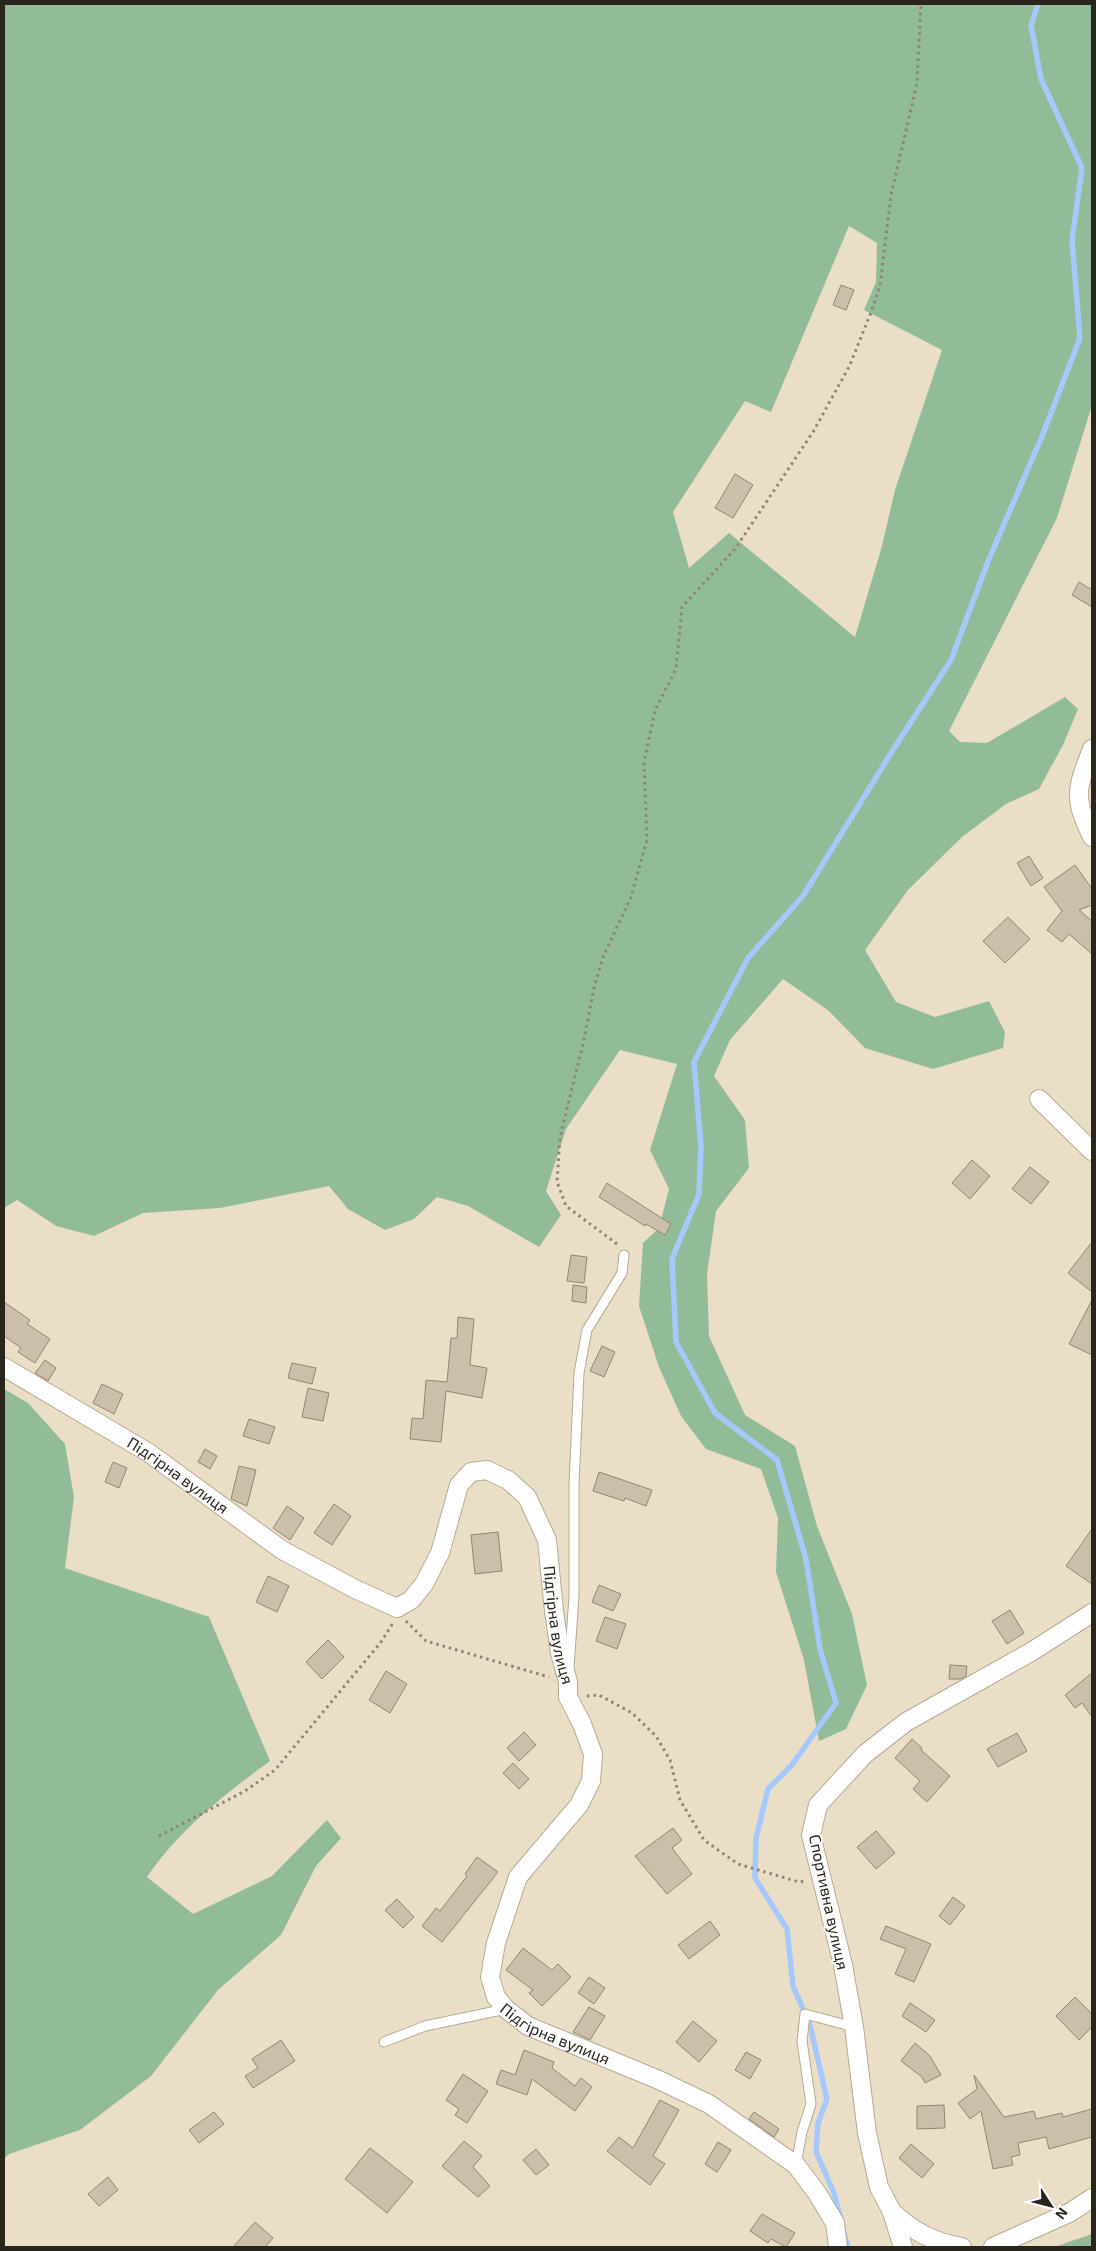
<svg xmlns="http://www.w3.org/2000/svg" width="1096" height="2251" font-family="'Exo 2',sans-serif">
<style>
.green{fill:#92bc97;fill-rule:evenodd}
.lines{fill:none;stroke-linecap:round;stroke-linejoin:round}
.stream{stroke:#a5c8ff;stroke-width:5.5}
.building{fill:#ccbfa9;stroke:#928671}
.lane-casing{stroke:#b6aa94;stroke-width:11}
.street-casing{stroke:#b6aa94;stroke-width:20}
.path{stroke:#8d8475;stroke-width:3;stroke-dasharray:2.5 4;stroke-linecap:butt}
.lane{stroke:#fff;stroke-width:9}
.street{stroke:#fff;stroke-width:18}
.labels{text-anchor:middle;stroke-width:4;stroke-linejoin:round;paint-order:stroke}
.street-label{font-size:16px;fill:#29241c;stroke:#fff}
</style>
<rect width="100%" height="100%" fill="#ebdec7"/>
<path class="green" d="M4 4H1092V405L1057 518 949 731 960 742 987 743 1065 697 1078 709 1063 745 1039 789 1006 804 962 837 908 890 865 950 896 1002 935 1017 989 1001 1005 1032 1003 1048 933 1069 865 1048 829 1011 783 979 730 1040 714 1076 745 1120 749 1168 716 1211 707 1274 709 1336 745 1415 795 1446 817 1526 852 1614 867 1685 846 1729 819 1741 804 1660 776 1572 778 1518 761 1469 706 1449 681 1416 659 1367 639 1306 643 1243 659 1228 669 1189 650 1150 677 1064 620 1050 566 1129 546 1191 561 1215 539 1247 468 1206 437 1197 414 1219 385 1230 348 1209 329 1186 220 1208 143 1213 94 1236 56 1226 17 1200 4 1208ZM849 226 877 243 876 282 864 310 942 350 895 490 882 546 855 637 729 533 689 568 673 512 745 401 771 412Z
M4 1389 28 1403 65 1444 74 1497 65 1568 209 1617 270 1761C225 1794 179 1830 147 1877L193 1914 272 1876 327 1820 341 1838 316 1866 281 1935 218 1990 151 2076 80 2130 9 2154 4 2159Z
M1092 2234V2247H1054Z"/>
<g class="lines">
<path class="stream" d="M841 2219 834 2193 816 2152 818 2123 827 2099 810 2025 793 1986 787 1929 755 1878 756 1838 768 1789 791 1766 836 1703 820 1649 806 1559 777 1460 715 1413 676 1342 672 1259 699 1194 701 1146 694 1062 748 958 803 896 893 750 951 660 989 559 1043 434 1080 338 1072 240 1082 168 1041 79 1031 25 1038 4
M844 2233 848 2247"/>
</g>
<path class="building" d="M841 285 854 290 846 310 833 305Z
M735 474 753 485 733 518 715 508Z
M1079 582 1092 590V607L1072 595Z
M1029 856 1043 878 1031 886 1017 863Z
M1075 865 1092 889V905L1079 910 1092 921V954L1069 934 1062 942 1047 930 1062 911 1044 887Z
M1008 917 1030 939 1005 963 983 941Z
M972 1160 990 1176 970 1199 952 1183Z
M1030 1167 1049 1182 1031 1204 1012 1189Z
M607 1183 671 1224 665 1235 646 1224 645 1226 599 1197Z
M1092 1242V1292L1068 1273Z
M571 1255 587 1257 584 1283 567 1281Z
M573 1285 587 1287 586 1303 572 1301Z
M1092 1300V1355L1069 1344Z
M4 1302 30 1320 27 1324 50 1339 35 1363 18 1352 21 1348 4 1336Z
M458 1317 474 1319 470 1365 487 1368 482 1398 446 1391 441 1442 410 1439 412 1418 423 1419 426 1380 447 1382 451 1338H457Z
M602 1346 615 1352 604 1377 590 1371Z
M45 1360 56 1368 48 1381 35 1373Z
M292 1363 316 1368 312 1384 288 1378Z
M102 1384 123 1394 114 1414 93 1403Z
M308 1388 329 1393 323 1421 302 1417Z
M249 1419 275 1427 269 1444 243 1436Z
M205 1449 217 1456 210 1469 198 1462Z
M113 1462 127 1468 119 1488 105 1482Z
M239 1466 256 1470 247 1506 231 1499Z
M599 1472 652 1490 646 1506 625 1498 624 1501 593 1491Z
M334 1504 351 1516 332 1545 314 1533Z
M287 1506 304 1518 290 1540 273 1528Z
M1092 1529V1584L1066 1566Z
M498 1532 502 1571 475 1574 471 1535Z
M268 1576 289 1586 277 1612 256 1602Z
M599 1585 621 1594 613 1611 592 1602Z
M1010 1610 1024 1633 1007 1644 992 1621Z
M605 1617 626 1624 617 1649 596 1641Z
M328 1640 344 1657 322 1679 306 1662Z
M950 1665 967 1666 966 1676 961 1679H949Z
M386 1671 407 1684 390 1713 369 1700Z
M1092 1673V1717L1082 1703 1075 1708 1065 1695Z
M524 1732 536 1745 519 1761 507 1748Z
M1017 1733 1027 1751 998 1767 987 1749Z
M912 1739 922 1748 921 1750 950 1776 927 1802 913 1789 920 1781 895 1758Z
M513 1763 529 1779 519 1789 503 1773Z
M673 1828 682 1840 672 1848 692 1874 667 1894 635 1856Z
M876 1831 895 1853 876 1869 857 1847Z
M477 1857 498 1872 442 1942 422 1926 436 1908 440 1911 467 1876 465 1874Z
M953 1897 965 1906 950 1925 939 1916Z
M397 1899 414 1917 403 1928 385 1910Z
M710 1921 720 1935 689 1959 678 1945Z
M886 1926 931 1944 914 1982 895 1974 906 1949 880 1939Z
M523 1948 552 1970 558 1964 571 1977 542 2006 529 1993 533 1990 506 1970Z
M589 1977 605 1988 594 2004 578 1993Z
M1075 1997 1092 2014V2027L1079 2040 1056 2016Z
M910 2003 935 2020 926 2032 902 2016Z
M589 2007 605 2016 590 2040 573 2032Z
M693 2021 717 2041 699 2062 676 2042Z
M281 2040 295 2061 253 2088 245 2076 258 2068 252 2059Z
M915 2043 930 2056 941 2075 925 2083 922 2077 901 2061Z
M524 2050 554 2062 552 2068 575 2086 581 2078 592 2087 575 2111 532 2079 527 2095 496 2084 501 2070 515 2075Z
M746 2052 761 2060 750 2079 735 2070Z
M463 2074 488 2091 467 2123 455 2115 459 2109 446 2100Z
M974 2075 1004 2117 1034 2111 1036 2119 1062 2113 1063 2117 1092 2109V2137L1049 2149 1046 2137 1018 2143 1020 2155 1011 2157 1013 2165 993 2169 981 2111 970 2119 958 2103 977 2089Z
M660 2100 679 2110 653 2156 665 2164 650 2185 607 2151 619 2137 633 2148Z
M944 2105 945 2128 917 2129V2106Z
M214 2112 224 2124 199 2143 189 2130Z
M754 2112 779 2129 774 2137 749 2119Z
M464 2141 482 2156 473 2167 490 2186 478 2197 442 2166Z
M718 2142 731 2150 717 2172 705 2164Z
M911 2144 934 2164 922 2178 899 2158Z
M370 2148 413 2182 387 2213 345 2179Z
M536 2149 549 2165 536 2175 523 2160Z
M108 2177 118 2190 99 2206 88 2194Z
M762 2214 795 2233 786 2247 771 2239 768 2243 750 2231Z
M255 2222 273 2238 265 2247H233Z"/>
<g class="lines">
<g class="lane-casing">
<path id="lane" d="M569 1667 574 1597V1485L579 1373 587 1330 622 1273 624 1255
M384 2042 425 2026 506 2009
M796 2165 802 2132 811 2104 802 2041 805 2014 854 2027"/>
</g>
<g class="street-casing">
<g id="street">
<path d="M1092 749C1076 790 1073 797 1092 837"/>
<path d="M1039 1099 1092 1151"/>
<path id="s1" d="M4 1367 149 1453 282 1550 355 1589 397 1608 411 1600 424 1584 440 1553 459 1485 471 1472 487 1470 508 1480 527 1497 547 1540 554 1611 560 1653 568 1682V1697L582 1724 593 1754 591 1781 579 1805 518 1877 496 1943 490 1977 496 1997 506 2009 528 2026 659 2080 709 2104 796 2165 817 2193 835 2223 838 2247"/>
<path d="M892 2212C914 2232 933 2242 962 2247"/>
<path d="M903 2247 892 2212 879 2187 867 2133 854 2027 843 1965 811 1835 818 1805 865 1754 906 1722 1031 1652 1092 1613"/>
<path d="M993 2247 1069 2213 1092 2198"/>
</g>
</g>
<path class="path" d="M617 1244 566 1206 557 1182 560 1137 584 1040 594 988 603 957 631 897 647 840 644 763 655 710 676 669 682 607 735 549 813 432 849 367 870 315 880 286 891 195 917 83 921 4
M406 1621 426 1641 549 1677
M587 1696 599 1695 632 1713 656 1736 670 1760 680 1800 704 1840 738 1864 799 1882 804 1881
M159 1836 245 1791 275 1770 381 1642 393 1623"/>
<use href="#lane" class="lane"/>
<use href="#street" class="street"/>
</g>
<g class="labels">
<g class="street-label">
<text dy="6" stroke="none"><textPath href="#s1" startOffset="205">Підгірна вулиця</textPath></text>
<text dy="6" stroke="none"><textPath href="#s1" startOffset="820">Підгірна вулиця</textPath></text>
<text transform="translate(829 1902) rotate(78)" y="6">Спортивна вулиця</text>
<text dy="6" stroke="none"><textPath href="#s1" startOffset="1300">Підгірна вулиця</textPath></text>
</g>
</g>
<rect width="1096" height="2251" fill="none" stroke="#29241c" stroke-width="10"/>
<g transform="translate(1051 2206) rotate(126)" stroke="#ffffff" stroke-width="4" paint-order="stroke">
<path d="M0-4L9 19L0 12L-9 19Z" fill="#29241c"/>
<text y="-8" font-size="14" font-weight="bold" text-anchor="middle" fill="#29241c">N</text>
</g>
</svg>
